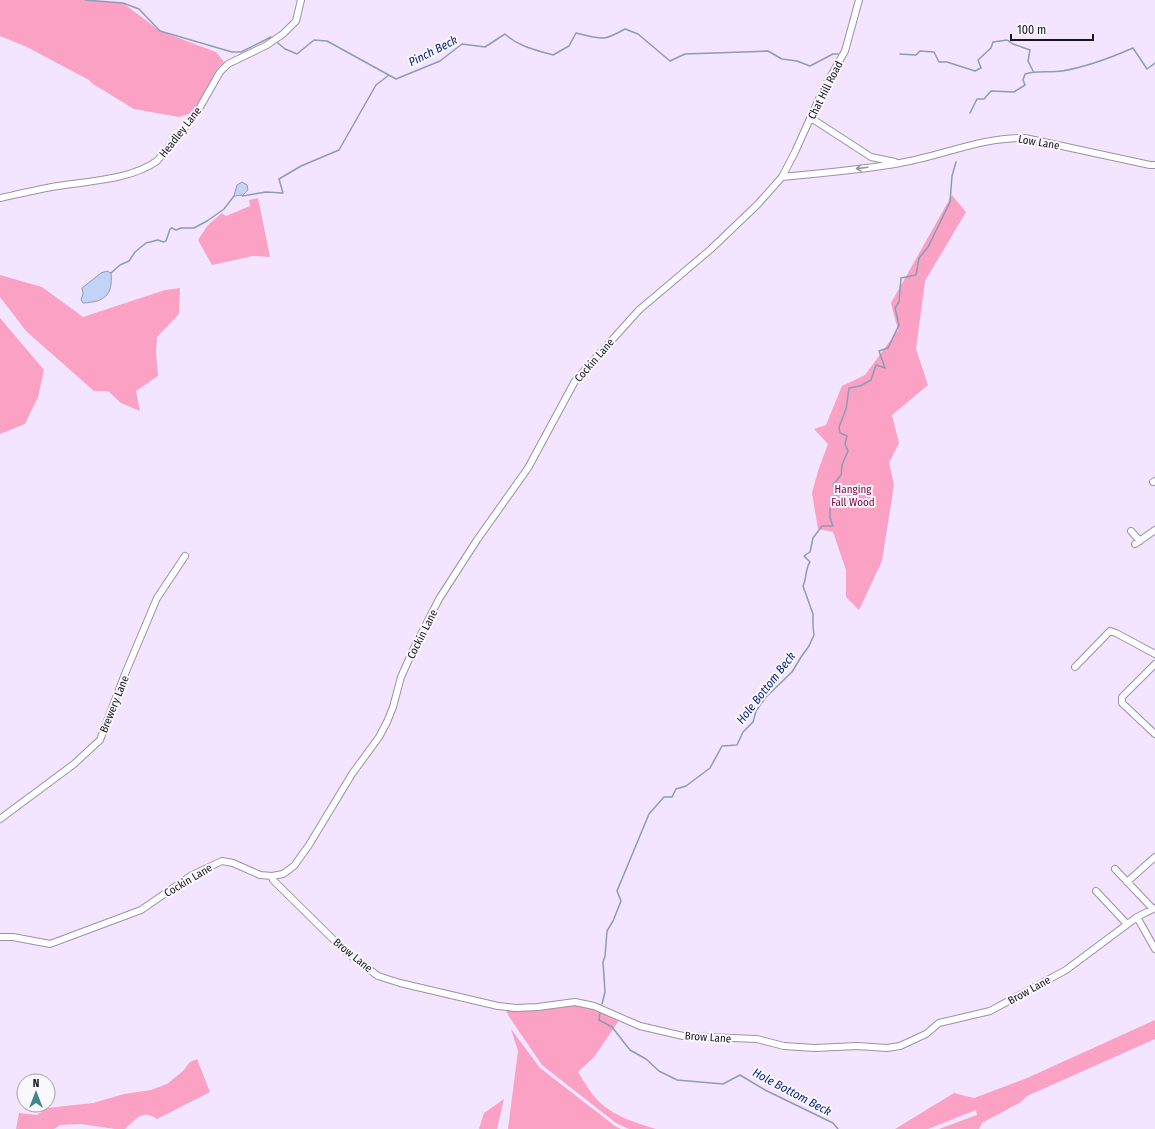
<svg xmlns="http://www.w3.org/2000/svg" width="1155" height="1129" font-family="'Fira Sans Condensed',sans-serif">
<style>
.green{fill:#faa1c4}
.water{fill:#c2d3f6;stroke:#8f9ab5}
.lines{fill:none;stroke-linecap:round;stroke-linejoin:round}
.stream{stroke:#8f9ab5;stroke-width:1.5}
.minor-casing{stroke:#9c90a7;stroke-width:8}
.minor{stroke:#fff;stroke-width:6}
.oneway{stroke:#989699}
.labels{text-anchor:middle;stroke-width:4;stroke-linejoin:round;paint-order:stroke}
.street-label{font-size:11px;fill:#19151d;stroke:#faf7fd}
.park-label{font-size:11px;fill:#83084d;stroke:#faf7fd}
.water-label{font-size:12px;font-style:italic;fill:#092785;stroke:#faf7fd}
</style>
<rect width="100%" height="100%" fill="#f3e5ff"/>
<path class="green" d="M0 0H85L123 3 160 31 216 52 224 62 217 69 194 112 179 117 134 109 93 84 89 80 27 47 0 36Z
M952 195 966 212 925 281 916 349 928 385 892 415 899 443 889 463 894 485 882 561 859 610 846 597V570L833 532 818 529 812 493 818 471 828 444 814 429 826 425 842 386 865 375 898 330 891 303Z
M258 198 270 257 253 256 212 265 198 240 208 225 222 213 226 216 250 206 249 200Z
M0 275 42 287 83 317 165 290 180 288 179 314 157 337 156 352 158 376 136 391 140 411 121 403 108 391H94L26 331 0 297Z
M0 318 44 370 38 397 25 424 0 434Z
M568 1005C587 1005 603 1012 620 1019L594 1057 578 1072C583 1080 588 1088 593 1095 609 1115 633 1122 656 1129H629L616 1123 542 1065 510 1018 505 1009Z
M1155 1020V1039L1027 1096 1021 1102 982 1123 979 1129H939L977 1115 976 1110 928 1129H895L954 1093 974 1098 1027 1078Z
M511 1029 540 1068 615 1126 621 1129H508L518 1051Z
M197 1059 210 1092 157 1119C142 1109 137 1119 125 1129H115L81 1124 60 1125 54 1129H16L19 1113 37 1115 47 1108 93 1103 124 1094 151 1090 167 1084 183 1071 190 1062Z
M504 1099 497 1129H479L484 1113Z"/>
<path class="water" d="M242 182 247 185 248 190 243 195 234 196 237 185Z
M107 271 111 273C113 295 105 302 83 303L81 300 83 294 82 288 101 273Z"/>
<g class="lines">
<path class="stream" d="M85 0 123 3 139 9 160 31 232 52H241L271 37
M278 43 285 49 297 54 314 40 327 41 396 79 440 61 462 44 485 47 505 34C519 47 536 50 553 55L569 46 576 33C602 39 602 42 625 29L638 34 670 61 685 54 768 51 782 59 797 61 810 66 833 54H838
M900 54 916 55 920 51 934 52 939 62H947L975 71 981 68 978 60 991 48 993 42 1007 40 1013 44 1030 50 1028 61 1033 71
M970 113 977 99H984L991 91 1014 92 1025 85 1023 80 1025 74C1037 70 1049 73 1062 71 1087 67 1110 58 1133 48L1147 69 1155 63
M242 196 266 192 283 193 279 179 301 166 339 150 376 85 389 75
M111 273 120 265 129 261 135 252 146 243 158 240 163 242 166 241 170 229 172 228 176 230 181 228H194L207 221 224 209 234 196
M602 1004 605 992 603 962 605 956 607 931 613 921 621 901 617 891 649 814 664 797H672L676 789 686 786 710 768 722 746 737 745 743 732 753 722 756 711 766 697 792 672 801 657 809 646 814 635 813 626V614L803 586C807 578 805 569 810 562L804 556 810 552 813 538 822 526H833L830 518V508L838 500 833 485 841 475 842 465 848 451 845 444 847 436 840 433 839 427 846 409 849 388 860 386 871 380 876 365 885 368 879 351 888 348 899 325 895 308 899 302 901 278 916 275 919 258 928 247 950 202 952 176 956 162
M600 1012 599 1020 612 1027 630 1050 646 1059 659 1071 677 1080 723 1084 740 1075 765 1090 833 1123 838 1129"/>
<g class="minor-casing">
<path id="minor" d="M811 118 871 157 895 162
M782 177C821 173 862 170 900 163 942 156 982 137 1025 138L1150 165H1155
M0 198C19 194 39 189 58 186 89 181 130 180 157 161L196 114 220 72 228 64 267 45 283 34 296 21 301 0
M1153 482 1155 481
M1131 531 1140 541
M1135 544 1155 530
M1155 664 1122 697V703L1155 734
M1075 667 1110 631 1116 633 1155 654
M0 819 74 764 100 740 125 674 157 598 185 556
M1115 869 1153 909
M272 876 273 880 346 952 378 976 400 983 498 1006 516 1008 538 1007 575 1002 594 1006 640 1026 683 1036 757 1039 784 1046 815 1048 857 1046 887 1048 900 1046 926 1034 939 1023 990 1011 1066 970 1137 917 1155 908
M1127 882 1155 857
M1096 891 1127 924
M1137 917 1155 949
M0 937H13L50 944 141 910 192 875 222 861 233 863 260 875 272 876 283 874 294 866 309 845 352 774 379 737 387 722 393 707 401 677 414 648 439 599 477 540 528 468 575 381 639 310 711 249 757 205 782 177 795 152 823 90 845 51 859 0"/>
</g>
<use href="#minor" class="minor"/>
</g>
<defs><path id="oneway-shaft" d="M-6 0H5M1.5-3L5.5 0L1.5 3" fill="none" stroke-width="1.6" stroke-linecap="round" stroke-linejoin="round"/></defs>
<use class="oneway" href="#oneway-shaft" transform="translate(862 168) rotate(173)"/>
<g class="labels">
<g class="street-label">
<text transform="translate(825 90) rotate(-63)" y="4">Chat Hill Road</text>
<text transform="translate(180 132) rotate(-52)" y="4">Headley Lane</text>
<text transform="translate(1039 142) rotate(10)" y="4">Low Lane</text>
<text transform="translate(594 360) rotate(-49)" y="4">Cockin Lane</text>
<text transform="translate(422 634) rotate(-63)" y="4">Cockin Lane</text>
<text transform="translate(114 704) rotate(-68)" y="4">Brewery Lane</text>
<text transform="translate(188 880) rotate(-31)" y="4">Cockin Lane</text>
<text transform="translate(353 955) rotate(39)" y="4">Brow Lane</text>
<text transform="translate(1029 990) rotate(-29)" y="4">Brow Lane</text>
<text transform="translate(708 1037) rotate(4)" y="4">Brow Lane</text>
</g>
<g class="park-label">
<text x="853" y="493">Hanging<tspan x="853" dy="13">Fall Wood</tspan></text>
</g>
<g class="water-label">
<text transform="translate(433 51) rotate(-27)" y="4">Pinch Beck</text>
<text transform="translate(766 688) rotate(-52)" y="4">Hole Bottom Beck</text>
<text transform="translate(792 1092) rotate(28)" y="4">Hole Bottom Beck</text>
</g>
</g>
<g transform="translate(36 1093)"><circle r="19" fill="#faf7fd" stroke="#a09da3"/>
<path d="M0-3L7 15L0 10L-7 15Z" fill="#408889"/>
<text y="-6" font-size="11" font-weight="bold" text-anchor="middle" fill="#19151d">N</text>
</g>
<path d="M1011 34v6h82v-6" fill="none" stroke="#19151d" stroke-width="2"/>
<text x="1017" y="34" font-size="12" fill="#19151d" stroke="#faf7fd" stroke-width="3" paint-order="stroke">100 m</text>
</svg>
